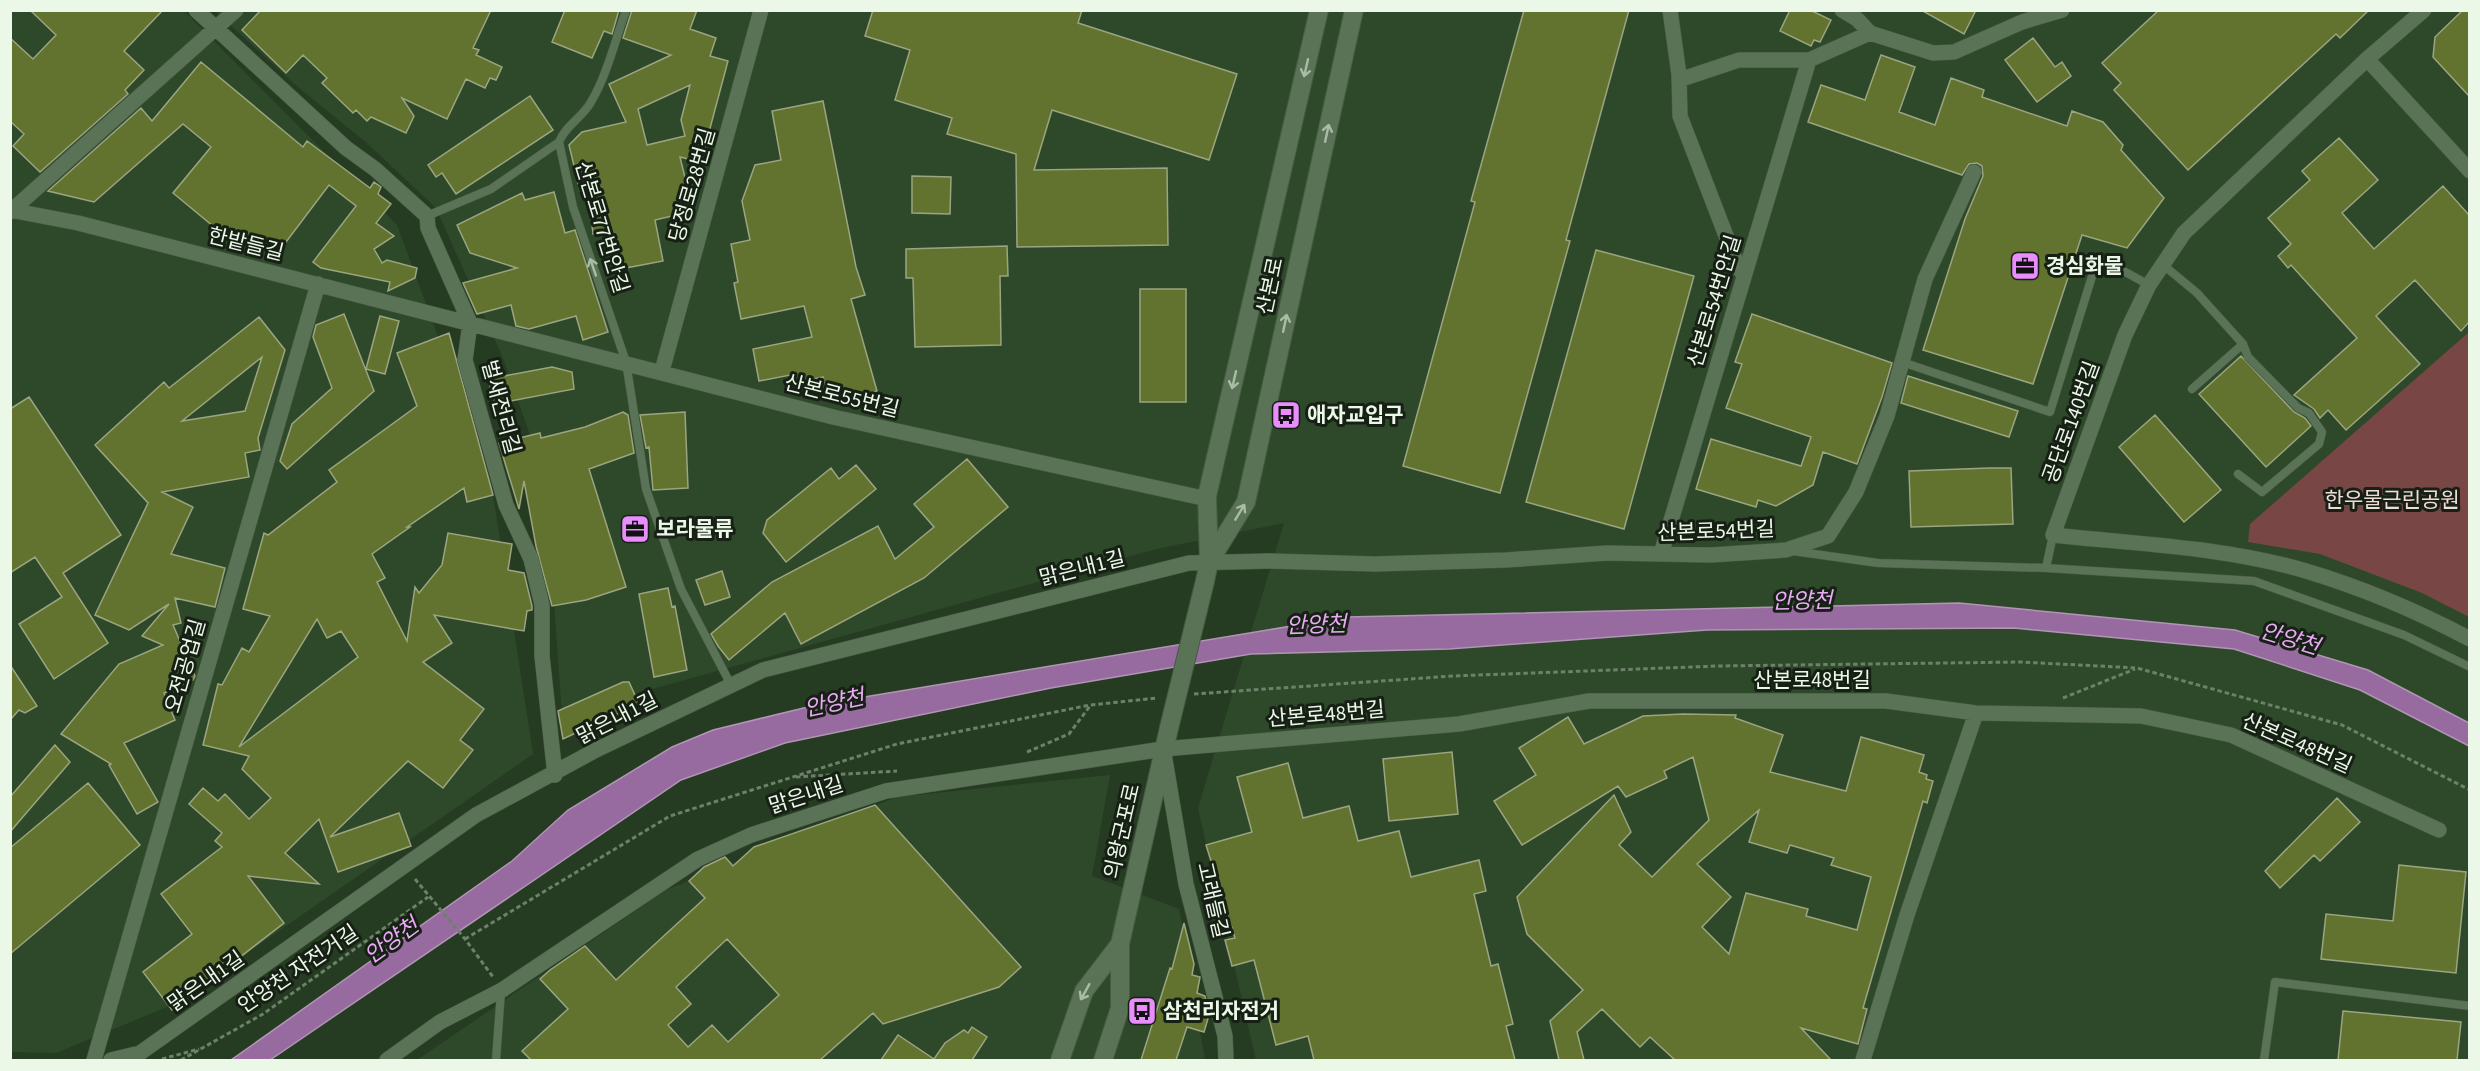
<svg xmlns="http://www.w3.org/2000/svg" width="2480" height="1071" font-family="'Source Sans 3','Noto Sans KR',sans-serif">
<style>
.built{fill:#2e492a}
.green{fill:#774645}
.water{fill:#976b9f;stroke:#b095b5;stroke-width:1.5}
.building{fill:#62722f;stroke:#9ba581;stroke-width:1.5;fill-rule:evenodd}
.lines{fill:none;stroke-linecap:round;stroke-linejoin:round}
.service-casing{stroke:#475a44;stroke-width:9}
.minor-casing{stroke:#475a44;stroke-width:16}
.tertiary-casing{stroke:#475a44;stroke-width:20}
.path{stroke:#6d806a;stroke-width:3;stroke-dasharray:4.5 3;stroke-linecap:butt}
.service{stroke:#5a7256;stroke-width:8}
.minor{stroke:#5a7256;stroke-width:15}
.tertiary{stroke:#5a7256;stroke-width:18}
.tertiary-bridge-casing{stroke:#475a44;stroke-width:20;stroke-linecap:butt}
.tertiary-bridge{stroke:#5a7256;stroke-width:18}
.oneway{stroke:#aabca6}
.labels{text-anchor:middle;stroke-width:6;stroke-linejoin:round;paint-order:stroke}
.street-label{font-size:21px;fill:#ebf8e8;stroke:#162014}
.poi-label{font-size:21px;font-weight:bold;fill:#ebf8e8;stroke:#162014;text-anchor:start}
.park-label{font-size:21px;fill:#f1dbd9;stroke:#162014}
.water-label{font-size:22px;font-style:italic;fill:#eaaaf6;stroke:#162014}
</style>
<rect width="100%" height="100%" fill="#263c22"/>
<path class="built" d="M10 11H184L397 225 491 482 533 754 174 1004 56 1053 10 1052Z
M215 11H2469V1060H1256L1198 808 1284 523 1156 549 562 714 545 478 503 358 436 208 368 144 299 88Z
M1110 775 1092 876 1179 909 1205 1060H417L666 890 897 797Z"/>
<path class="green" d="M2469 332V617L2422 593 2320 554 2248 542 2250 524Z"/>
<path class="water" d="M1959 603 2235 630 2368 670 2469 723V746L2360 690 2234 649 2014 628 1707 630 1449 649 1251 654 1051 688 785 743 681 780 270 1060H231L512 861 568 810 672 747 713 730 816 705 1346 617Z"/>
<path class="building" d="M30 10H163L124 51 144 70 125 90 128 94 40 172 13 146 24 134 10 121V38L33 59 56 35Z
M261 10H491L473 48 479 50 476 55 502 67 496 80 490 78 485 88 466 79 447 119 402 98 414 116 406 133 371 117 367 121 356 110 353 113 322 83 327 78 303 55 286 73 242 30Z
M565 10H619L612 34 604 31 592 58 552 42Z
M632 10H697L690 29 716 38 710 56 728 61 701 162 680 157 693 211 655 220 663 261 615 270 608 233 593 234 588 189 580 191 569 145 582 132 626 122 609 84 671 55 623 38ZM690 85 681 120 685 136 647 145 638 109Z
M873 10H1082L1078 23 1237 74 1209 160 1052 110 1034 170 1167 168 1168 245 1017 247 1016 154 947 134 952 118 895 100 910 50 865 36Z
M1524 10H1629L1566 240 1570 241 1500 493 1403 466 1475 202 1471 201Z
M1790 10H1810L1831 20 1820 42 1814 40 1811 46 1780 31Z
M1921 10H1976L1964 34Z
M2159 10H2369L2340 38 2336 34 2188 170 2114 90 2121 83 2102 63Z
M2463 10H2469V96L2433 57 2435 37Z
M2033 38 2055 67 2062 62 2071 76 2037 102 2005 60Z
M1881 55 1915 67 1899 112 1935 125 1951 78 1984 90 1982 97 2067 126 2072 111 2103 122 2123 145 2121 150 2164 198 2127 248 2082 235 2033 384 1923 350 1965 219 1983 176 1982 166 1977 163 1969 164 1962 175 1808 122 1821 85 1865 100Z
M201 62 303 147 307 141 370 188 374 182 381 187 378 194 391 204 376 223 394 236 374 249 382 263 387 260 417 268 415 278 388 291 390 282 321 268 313 262 356 206 329 185 277 254 257 240 251 247 224 226 219 231 173 193 211 147 183 124 94 202 48 191 141 108 152 121Z
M530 96 553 130 456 194 442 173 436 177 428 165Z
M823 101 856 267 865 295 851 299 877 391 844 400 829 398 823 377 792 384 790 375 759 381 753 349 812 337 804 306 741 319 734 283 738 282 731 244 750 240 742 201 755 165 781 160 772 111Z
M2339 138 2378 180 2342 213 2374 249 2443 186 2469 215V322L2461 331 2415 280 2376 316 2420 364 2346 430 2328 410 2320 418 2314 409 2294 395 2357 338 2291 265 2288 268 2278 256 2291 244 2268 218 2310 180 2302 171Z
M912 176 951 177 950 214 912 213Z
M554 192 565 233 575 230 608 332 583 340 576 316 529 329 516 326 511 305 477 314 463 283 517 268 470 253 457 225 522 193 525 200Z
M1007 246 1008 276H1000L1001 345 915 347 913 278H906V249Z
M1596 250 1694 276 1624 529 1526 502Z
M1140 289H1186V402H1140Z
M344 314 374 391 287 469 280 461 292 424 332 388 313 337 316 325Z
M1752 314 1892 363 1882 397 1857 464 1823 452 1813 485 1776 506 1758 500 1756 507 1696 489 1711 439 1801 466 1811 437 1726 408 1742 364 1735 362Z
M380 316 399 321 385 374 366 369Z
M259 317 285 350 258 438 260 450 245 453 249 477 162 492 193 507 171 554 225 568 215 607 175 598 181 623 173 625 195 676 193 680 164 693 175 720 124 743 158 802 137 814 109 765 111 764 61 734 119 664 163 645 142 636 169 604 129 630 95 615 148 503 95 445 164 382 169 388ZM262 357 245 411 182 421Z
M449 333 493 495 467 502 464 488 407 527H410L372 554 385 578 377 582 407 641 415 587 419 593 442 565 448 533 512 544 508 570 524 573 532 606V610L527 611 524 631 434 615 452 643 423 662 484 709 460 740 473 750 443 788 408 761 330 837 399 813 411 846 338 872 319 819 285 853 319 884 248 876 284 923 172 1010 143 972 192 934 161 894 222 847 215 841 222 833 189 804 203 788 218 801 225 794 249 819 271 798 242 769 249 756 203 745 218 684 222 685 242 648 249 652 270 616 243 609 264 533 268 535 337 482 329 470 417 406 397 353ZM317 619 327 638 341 631 358 657 239 747Z
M2241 356 2294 412 2305 418 2311 426 2266 467 2199 394Z
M552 367 572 372 574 389 495 404 488 379Z
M1908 376 2018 411 2009 437 1901 403Z
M29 397 121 535 63 573 108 643 54 679 19 624 62 597 35 557 10 573V409Z
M623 412 628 415 634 453 589 469 626 587 586 600 552 606 536 546 524 481 519 509 499 443 540 433 541 438 585 427Z
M685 412 688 488 653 490 649 447 646 448 640 415Z
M2155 415 2221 490 2184 522 2119 447Z
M967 459 1008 507 924 578 801 644 785 613 729 660 718 646 711 634 772 582 878 526 895 559 934 527 914 504Z
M856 465 876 489 786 562 763 533 767 520 831 468 839 479Z
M1989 468H2011L2013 524 1911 527 1909 471Z
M722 571 730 597 705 605 696 580Z
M668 588 672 607 675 606 687 670 654 677 639 594Z
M10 665 37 706 25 713 19 710 10 720Z
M623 682H629L639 704 563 739 558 711Z
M1683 714 1736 715 1735 718 1783 735 1770 772 1846 791 1861 737 1924 755 1919 772 1927 775 1926 779 1933 781 1927 803 1923 801 1863 1008 1867 1009 1858 1044 1801 1028 1831 1060H1675L1650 1037 1640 1047 1602 1009 1577 1032 1584 1060H1559L1550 1021 1583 990 1527 934 1517 897 1614 795 1631 832 1619 845 1652 877 1709 820 1693 757 1664 771 1667 778 1626 797 1618 786 1522 845 1494 801 1536 775 1519 748 1568 717 1584 744 1643 716ZM1759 810 1749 842 1787 853 1790 845 1834 858 1831 865 1871 877 1857 930 1806 916 1808 909 1746 893 1729 954 1702 927 1731 897 1697 864Z
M55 745 70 762 10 832V797Z
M1452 752 1458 814 1389 821 1383 759Z
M1288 763 1303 818 1349 806 1358 841 1399 831 1411 877 1479 860 1486 891 1474 894 1491 966 1498 964 1513 1024 1506 1026 1515 1060H1314L1308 1036 1276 1045 1254 960 1232 966 1225 940 1235 938 1206 845 1252 832 1237 777Z
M88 783 140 845 10 954V848Z
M2337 798 2360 822 2320 861 2314 855 2280 888 2265 871Z
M875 805 1021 967 999 987 883 1024 873 1013 820 1060H531L522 1051 568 1009 540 979 550 970 585 946 616 980 705 898 689 881 704 867 725 857 733 866 754 847ZM727 939 779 995 728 1042 712 1025 688 1047 668 1025 691 1004 676 987Z
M2399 865 2466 872 2456 973 2321 959 2326 914 2393 921Z
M1184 923 1194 964 1192 975 1200 977 1197 993 1205 996 1209 1015 1204 1032 1187 1027 1176 1060H1141L1170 968 1172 969Z
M2343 1011 2461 1022 2457 1060H2338Z
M972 1027 987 1037 972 1060H881L898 1035 934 1059 945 1043 964 1030 968 1033Z"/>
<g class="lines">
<g class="service-casing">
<path id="service" d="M626 10C615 41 607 75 591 102 582 118 565 126 559 142L573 207 626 362 646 489 681 589 731 685
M427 216 491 189 559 142
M2162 264 2197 293 2243 344 2248 357 2298 408 2309 413 2322 432 2319 444 2262 492 2238 474
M1902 362 2050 412 2098 257 2149 285
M2192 389 2243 344
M1793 551 1878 563 2046 568 2254 581 2404 635 2470 667
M2046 568 2053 535
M496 1060 501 991
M2264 1060 2275 982 2470 1006"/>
</g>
<g class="minor-casing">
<path id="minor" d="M196 10 346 148 375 169 427 216 428 228 470 323 465 360 506 505 531 559 542 605V656L555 775
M1670 10 1679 75 1680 116 1738 267 1744 275
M1842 10 1857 19 1870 33 1933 53 1954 52 2022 22 2062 10
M2424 10 2367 59 2184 233 2149 285 2125 335 2053 535C2136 544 2225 547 2306 571 2363 588 2417 611 2470 639
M2367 59 2470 171
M1679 80 1739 60H1809L1870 33
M10 210 78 223 833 417 1198 497 1207 496
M10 212 236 10
M662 371 761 10
M1661 554 1809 60
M1164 754 1186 884 1225 1036 1226 1060
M94 1060 318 284
M111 1060 140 1053 476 815 596 750 763 670 1189 563 1269 561 1375 564 1506 560 1607 553 1711 555 1786 550 1828 536 1856 492 1887 416 1925 279 1974 172
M387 1060 440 1022 502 990 698 859 751 835 886 791 1163 749 1459 724 1589 701H1886L1976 713 2141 716 2231 735 2439 830
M1863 1060 1907 915 1976 713"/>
</g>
<g class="tertiary-casing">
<path id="tertiary" d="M1209 562 1246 502 1354 10
M1205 581 1209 562 1207 496 1319 10
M1060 1060 1084 991 1120 944
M1103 1060 1120 1008V944L1169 728"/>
</g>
<path class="path" d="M1194 694 1453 676 1718 666 2021 662 2137 668 2342 725 2470 790
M2063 698 2135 669
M1027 752 1069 734 1090 706
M796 777 897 771
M415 879 465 939 493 977
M465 939 670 816 897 744 1090 705 1158 698
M162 1059 199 1049
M181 1060 263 1014 428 897"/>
<use href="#service" class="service"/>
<use href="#minor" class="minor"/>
<use href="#tertiary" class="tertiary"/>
<g class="tertiary-bridge-casing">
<path id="tertiary-bridge" d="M1169 728 1205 581"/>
</g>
<use href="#tertiary-bridge" class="tertiary-bridge"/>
</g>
<defs><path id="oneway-shaft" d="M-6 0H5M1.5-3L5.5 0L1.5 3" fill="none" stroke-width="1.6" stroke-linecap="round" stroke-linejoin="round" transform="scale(1.5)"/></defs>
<g class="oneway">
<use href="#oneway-shaft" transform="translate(1306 68) rotate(103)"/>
<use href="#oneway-shaft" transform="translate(1327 133) rotate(-78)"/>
<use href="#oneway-shaft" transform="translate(593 267) rotate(-109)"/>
<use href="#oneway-shaft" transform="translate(1285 323) rotate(-78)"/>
<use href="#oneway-shaft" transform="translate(1234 380) rotate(103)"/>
<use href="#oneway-shaft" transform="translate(1240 512) rotate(-59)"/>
<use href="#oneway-shaft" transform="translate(1085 992) rotate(119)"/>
</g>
<defs>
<g id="office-square" transform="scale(1.5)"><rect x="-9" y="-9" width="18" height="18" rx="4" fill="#ea8dfc" stroke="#162014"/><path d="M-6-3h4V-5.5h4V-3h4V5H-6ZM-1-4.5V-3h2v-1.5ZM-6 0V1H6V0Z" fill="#111"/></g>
<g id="bus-square" transform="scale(1.5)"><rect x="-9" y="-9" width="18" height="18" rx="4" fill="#ea8dfc" stroke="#162014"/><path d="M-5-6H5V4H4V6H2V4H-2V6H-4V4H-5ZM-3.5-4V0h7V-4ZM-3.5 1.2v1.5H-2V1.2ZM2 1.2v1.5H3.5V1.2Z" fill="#111"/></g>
</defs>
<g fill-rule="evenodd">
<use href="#office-square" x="2025" y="266"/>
<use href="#bus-square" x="1286" y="415"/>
<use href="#office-square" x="635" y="529"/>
<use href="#bus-square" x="1142" y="1011"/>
</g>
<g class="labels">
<g class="street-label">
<text transform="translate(692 185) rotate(-74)" y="7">당정로28번길</text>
<text transform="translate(602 227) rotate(73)" y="7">산본로77번안길</text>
<text transform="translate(246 244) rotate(14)" y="7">한밭들길</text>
<text transform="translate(1270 286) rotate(-78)" y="7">산본로</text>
<text transform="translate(1714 301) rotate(-73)" y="7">산본로54번안길</text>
<text transform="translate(842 396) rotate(14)" y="7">산본로55번길</text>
<text transform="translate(501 407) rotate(75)" y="7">벌새전리길</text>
<text transform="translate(2071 422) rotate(-70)" y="7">공단로140번길</text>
<text transform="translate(1716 531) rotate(-2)" y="7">산본로54번길</text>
<text transform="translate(1082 568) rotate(-14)" y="7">맑은내1길</text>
<text transform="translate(185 666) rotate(-74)" y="7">오전공업길</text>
<text x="1812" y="687">산본로48번길</text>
<text transform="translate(1326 714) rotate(-5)" y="7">산본로48번길</text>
<text transform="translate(617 718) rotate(-27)" y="7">맑은내1길</text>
<text transform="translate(2297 743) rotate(24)" y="7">산본로48번길</text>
<text transform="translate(806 795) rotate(-18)" y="7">맑은내길</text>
<text transform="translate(1122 831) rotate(-77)" y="7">의왕군포로</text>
<text transform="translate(1213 900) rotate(77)" y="7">고래들길</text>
<text transform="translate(298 969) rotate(-34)" y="7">안양천 자전거길</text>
<text transform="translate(206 981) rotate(-35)" y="7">맑은내1길</text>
</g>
<g class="poi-label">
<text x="2046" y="273">경심화물</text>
<text x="1307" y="422">애자교입구</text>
<text x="656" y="536">보라물류</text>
<text x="1163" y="1018">삼천리자전거</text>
</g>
<g class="park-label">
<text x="2392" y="507">한우물근린공원</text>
</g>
<g class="water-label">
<text transform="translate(1802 600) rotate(-1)" y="8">안양천</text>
<text transform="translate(1316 624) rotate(-2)" y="8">안양천</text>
<text transform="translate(2290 638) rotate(17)" y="8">안양천</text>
<text transform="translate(834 702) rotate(-12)" y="8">안양천</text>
<text transform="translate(391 940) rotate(-36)" y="8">안양천</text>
</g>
</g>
<rect width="2480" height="1071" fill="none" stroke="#ebf8e8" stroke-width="24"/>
</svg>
